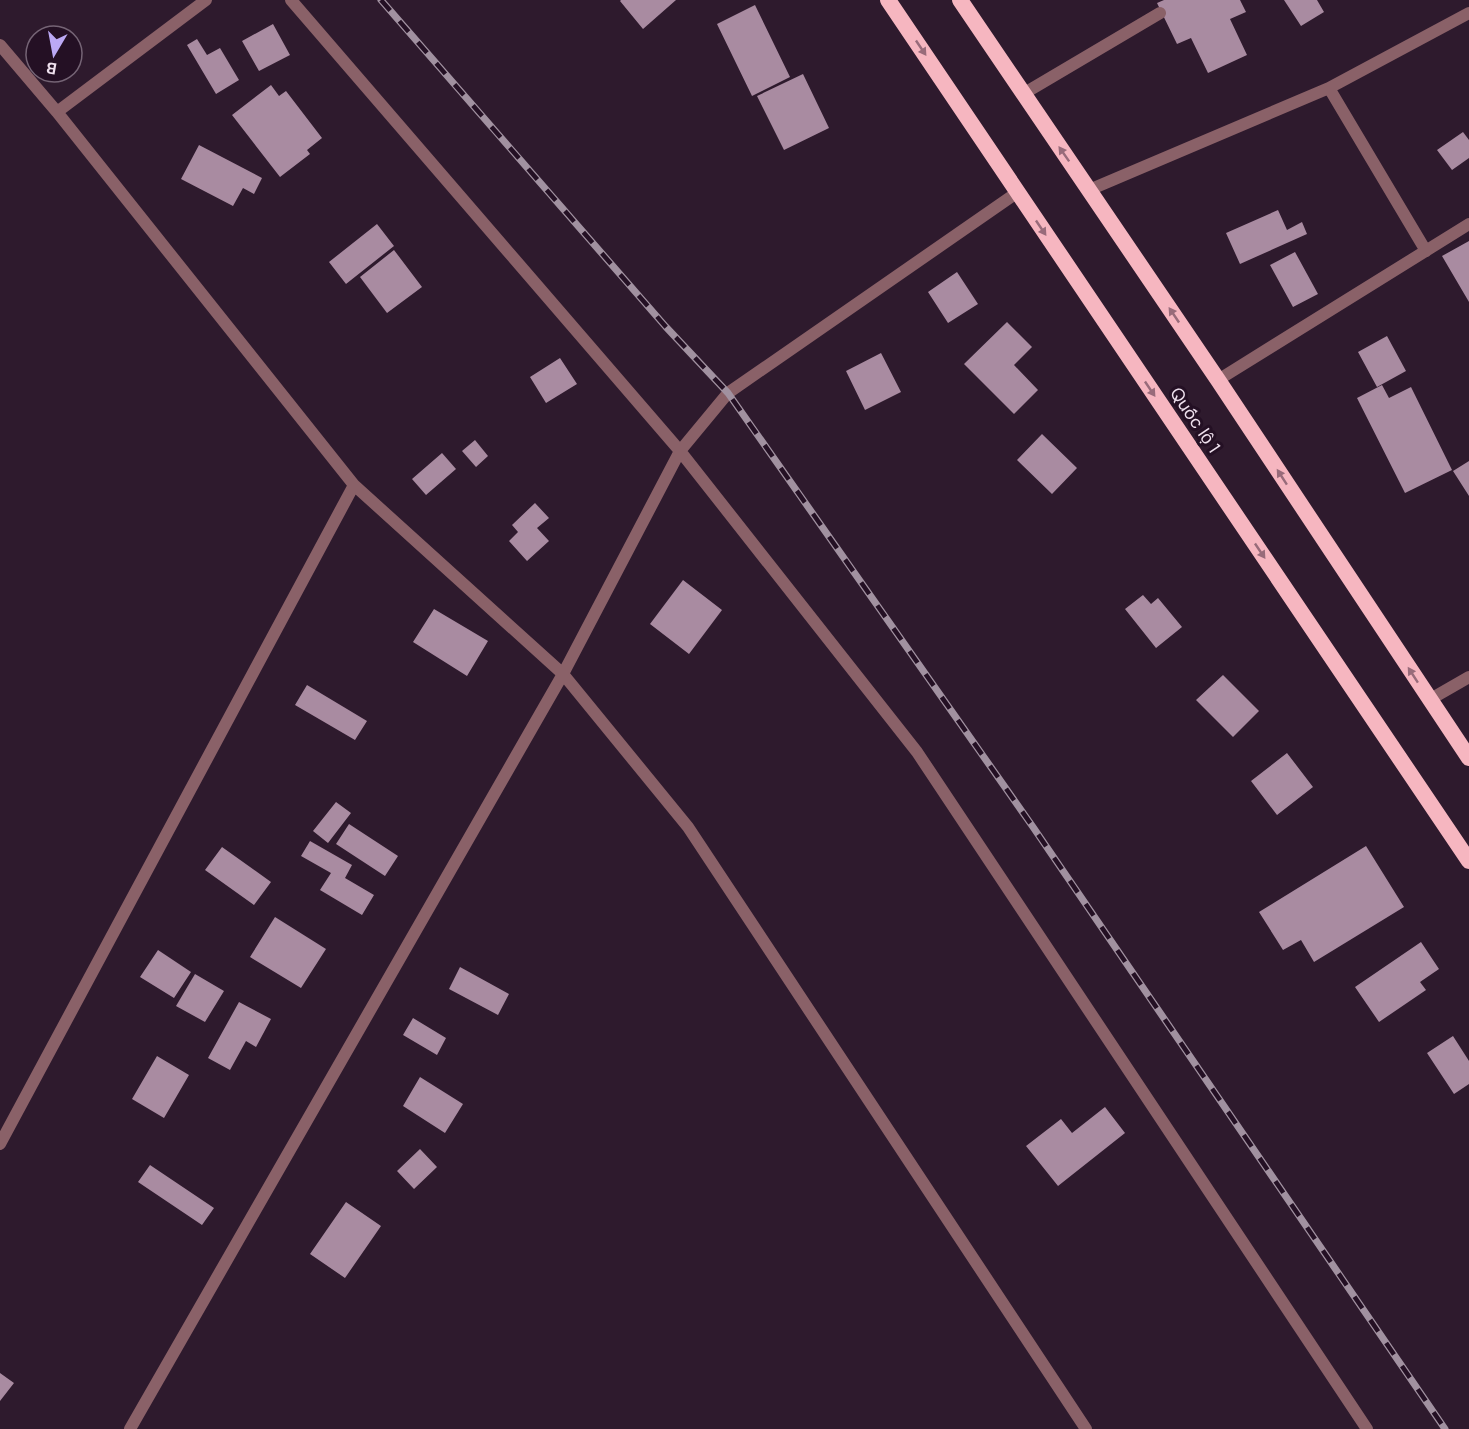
<svg xmlns="http://www.w3.org/2000/svg" width="1469" height="1429" font-family="'DM Sans',sans-serif">
<style>
.building{fill:#a98ba1}
.lines{fill:none;stroke-linecap:round;stroke-linejoin:round}
.minor{stroke:#8a6168;stroke-width:12}
.trunk{stroke:#f6b6c0;stroke-width:16}
.rail-casing{stroke:#a191a0;stroke-width:7}
.rail{stroke:#241024;stroke-width:4.5;stroke-dasharray:14;stroke-linecap:butt}
.oneway{fill:#986b7a}
.labels{text-anchor:middle;stroke-width:6;stroke-linejoin:round;paint-order:stroke}
.street-label{font-size:18px;fill:#efe1ee;stroke:#241024}
</style>
<rect width="100%" height="100%" fill="#2e1a2d"/>
<path class="building" d="M621 0H676L643 29 620 1Z
M1164 0H1240L1246 12 1230 19 1247 55 1208 73 1191 38 1177 44 1157 3Z
M1284 0H1317L1324 12 1301 26Z
M755 5 790 77 752 96 717 24Z
M273 24 290 55 259 71 242 41Z
M197 39 207 55 220 48 239 80 216 94 187 45Z
M803 74 829 128 784 150 757 96Z
M271 85 279 96 286 91 322 138 307 150 310 154 280 177 232 115Z
M1463 132 1469 140V158L1452 170 1437 150Z
M199 145 262 178 254 194 243 188 233 206 181 179Z
M1278 210 1287 230 1302 222 1307 234 1240 264 1226 233Z
M377 224 394 246 346 284 329 262Z
M1469 241V302L1442 256Z
M394 250 422 287 387 313 360 277Z
M1295 252 1318 294 1293 307 1270 265Z
M957 272 978 304 948 323 928 292Z
M1007 322 1032 347 1014 365 1038 390 1014 414 964 364Z
M1387 336 1406 371 1377 387 1358 352Z
M881 353 901 392 865 410 846 371Z
M560 358 577 384 546 403 530 377Z
M1382 385 1389 398 1411 387 1452 470 1405 493 1357 398Z
M1042 434 1077 468 1052 494 1017 460Z
M475 440 488 456 476 467 462 451Z
M442 453 456 469 426 495 412 479Z
M1469 461V496L1453 471Z
M535 503 549 518 537 528 549 541 527 561 509 541 518 532 512 525Z
M683 580 722 610 689 654 650 624Z
M1143 595 1151 604 1158 598 1182 627 1156 648 1125 609Z
M434 609 488 641 467 676 413 642Z
M1223 675 1259 711 1233 737 1196 700Z
M307 685 367 721 355 740 295 705Z
M1287 753 1313 787 1277 815 1251 781Z
M336 802 351 813 328 843 313 831Z
M349 824 398 856 385 876 336 844Z
M310 841 352 865 345 878 374 895 362 915 320 890 331 873 301 856Z
M1366 846 1404 907 1314 962 1301 940 1283 950 1259 912Z
M222 847 271 882 254 905 205 870Z
M275 917 326 949 301 988 250 957Z
M1421 942 1439 969 1420 982 1426 990 1379 1022 1355 987Z
M158 950 191 972 174 998 140 977Z
M460 967 509 994 498 1015 449 989Z
M195 974 224 991 205 1022 176 1006Z
M239 1002 271 1019 256 1047 246 1041 230 1070 208 1058Z
M413 1018 446 1038 437 1055 403 1035Z
M1453 1036 1469 1061V1084L1454 1094 1427 1053Z
M157 1056 189 1075 164 1118 132 1099Z
M420 1077 463 1104 445 1133 403 1106Z
M1105 1107 1125 1133 1058 1186 1026 1146 1061 1119 1072 1133Z
M420 1149 437 1167 414 1189 397 1171Z
M150 1165 214 1208 202 1225 138 1182Z
M346 1202 381 1226 345 1278 310 1254Z
M0 1373 14 1383 0 1401Z"/>
<g class="lines">
<path class="minor" d="M291 0 680 451 917 752 1367 1429
M0 45 57 112 354 485 563 674 688 827 1086 1429
M1329 88 1426 251
M1023 94 1160 13
M57 112 206 0
M1089 190 1329 88 1469 13
M1218 380 1469 224
M1429 700 1469 677
M0 1144 354 485
M130 1429 563 674 680 451 728 393 1018 192"/>
<path class="trunk" d="M888 0 1469 861
M960 0 1218 380 1469 758"/>
<g class="rail-casing">
<path id="rail" d="M381 0 666 327 728 393 1033 827 1445 1429"/>
</g>
<use href="#rail" class="rail"/>
</g>
<defs><path id="oneway-solid" d="M-6-.8H1V-3.2L6.5 0L1 3.2V.8H-6Z" transform="scale(1.5)"/></defs>
<g class="oneway">
<use href="#oneway-solid" transform="translate(921 48) rotate(56)"/>
<use href="#oneway-solid" transform="translate(1064 154) rotate(-125)"/>
<use href="#oneway-solid" transform="translate(1041 228) rotate(56)"/>
<use href="#oneway-solid" transform="translate(1174 315) rotate(-124)"/>
<use href="#oneway-solid" transform="translate(1150 389) rotate(56)"/>
<use href="#oneway-solid" transform="translate(1282 477) rotate(-123)"/>
<use href="#oneway-solid" transform="translate(1260 551) rotate(56)"/>
<use href="#oneway-solid" transform="translate(1413 675) rotate(-123)"/>
</g>
<g class="labels">
<g class="street-label">
<text transform="translate(1195 420) rotate(56)" y="6">Quốc lộ 1</text>
</g>
</g>
<g transform="translate(54 54) rotate(190)"><circle r="28" fill="#241024" stroke="#756475" stroke-width="1.5"/>
<path d="M0-4.5L10 22L0 15L-10 22Z" fill="#bca9f5"/>
<text y="-9" font-size="16" font-weight="bold" text-anchor="middle" fill="#efe1ee">B</text>
</g>
</svg>
